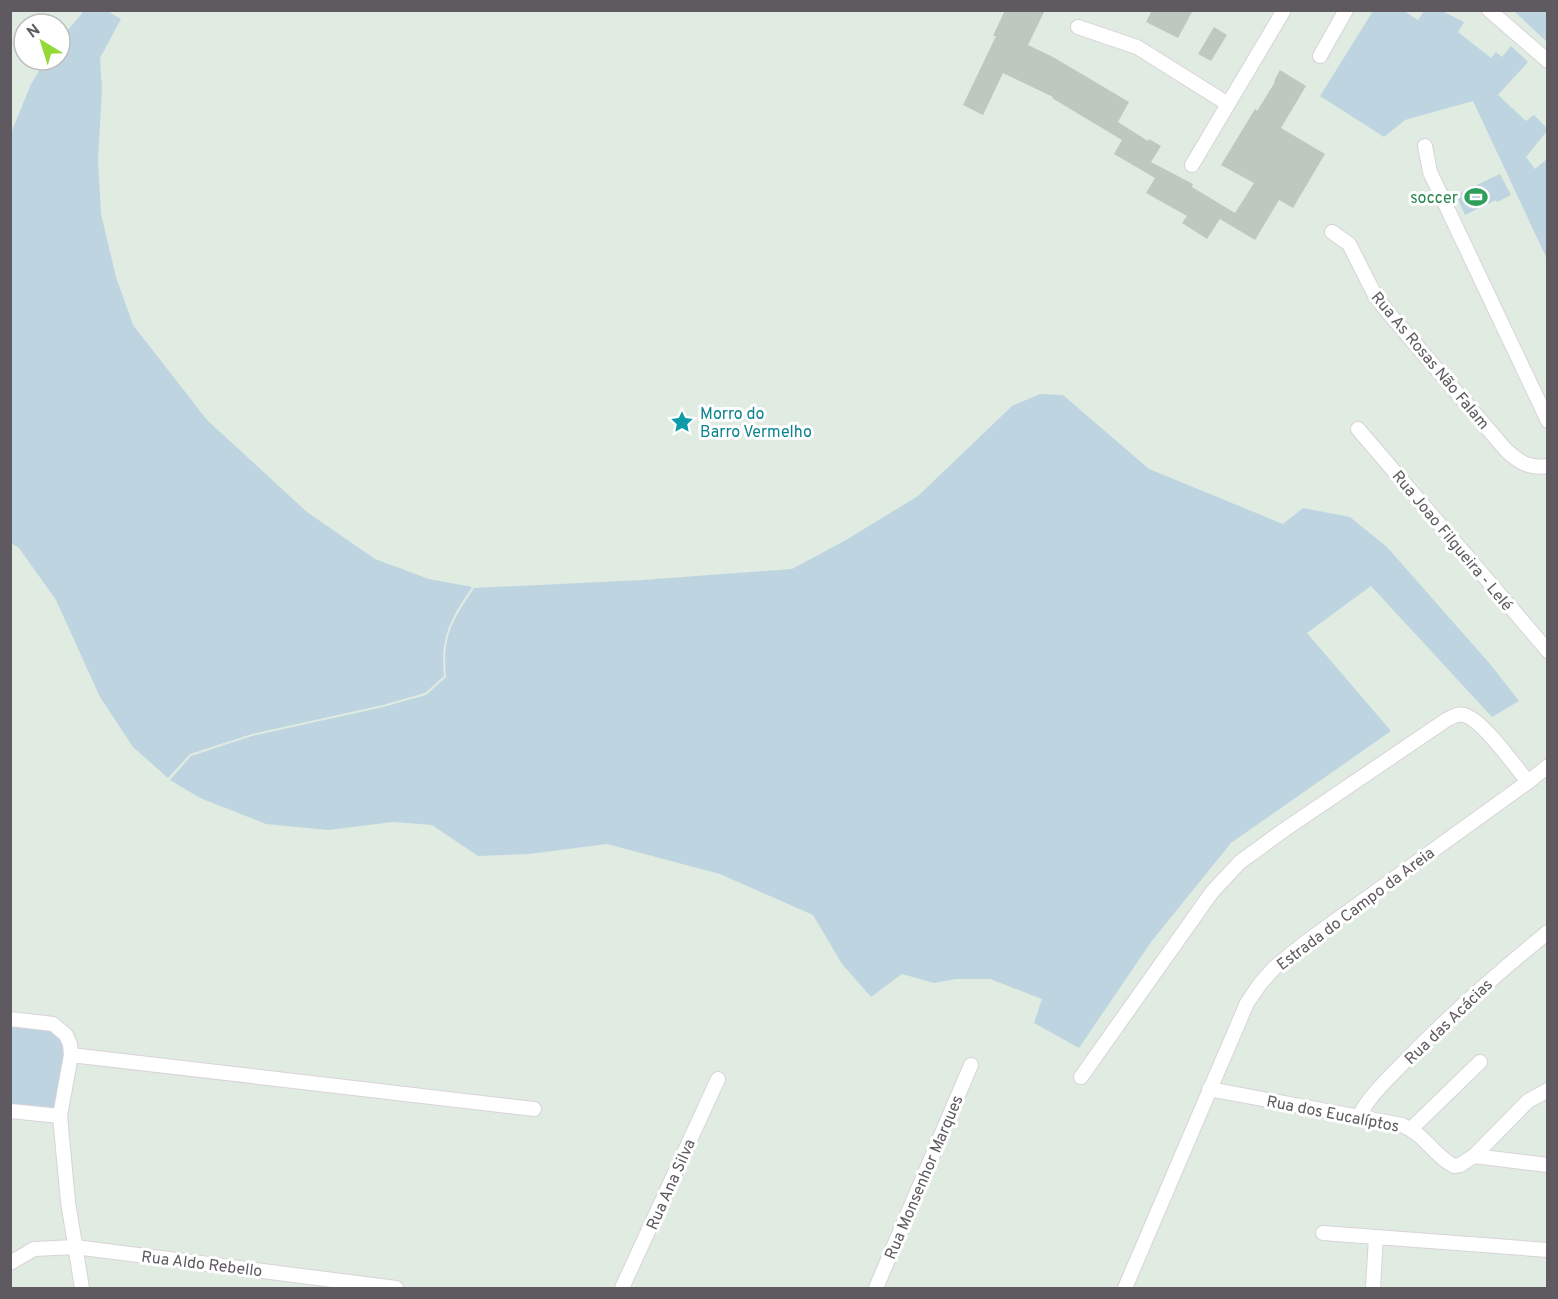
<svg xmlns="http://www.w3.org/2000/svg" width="1558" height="1299" font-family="Overpass,sans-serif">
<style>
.green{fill:#bed5e1}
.building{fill:#bfc8bf}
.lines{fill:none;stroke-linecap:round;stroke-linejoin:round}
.minor-casing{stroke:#d9d3d9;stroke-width:16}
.minor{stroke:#fff;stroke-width:14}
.labels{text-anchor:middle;stroke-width:6;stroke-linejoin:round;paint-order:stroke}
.leisure-label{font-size:16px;fill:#27864d;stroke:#fff;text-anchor:end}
.street-label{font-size:16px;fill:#5f5960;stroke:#fff}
.culture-label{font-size:16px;fill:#0d838f;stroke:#fff;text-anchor:start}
</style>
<rect width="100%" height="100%" fill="#e0ebe1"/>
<path class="green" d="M84 11H107L121 19 100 58 102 89 98 160 101 214 116 277 133 325 207 420 307 512 375 559 429 579 472 587C451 618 440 637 444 676L425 693 383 705 252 734 190 754 168 778 133 747 100 697 56 600 19 548 11 543V133L31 84 46 60H60V39Z
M1373 11H1404L1418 20 1424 11H1442L1464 22 1458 32 1491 58 1496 52 1502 57 1511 46 1528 62 1498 95 1526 121 1534 115 1547 128V131L1526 157 1535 169 1547 159V259L1473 101 1405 120 1384 137 1320 96Z
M1514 11H1547V42Z
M1500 174 1511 195 1497 202 1496 200 1465 215 1456 195Z
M1040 394 1063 395 1149 469 1283 524 1303 508 1350 517 1387 547 1490 664 1519 701 1492 717 1371 586 1307 633 1391 731 1231 843 1151 942 1079 1048 1034 1023 1042 999 990 979H956L934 983 902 974 871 997 842 964 813 915 720 874 607 844 529 854 478 856 432 825 393 822 328 830 266 824 200 798 170 780 191 756 252 736 383 707 426 695 446 677C442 636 452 621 474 588L642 580 792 569 846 540 918 496 1012 406Z
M11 1026C19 1027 47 1028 53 1031 78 1044 62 1091 59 1112L11 1107Z"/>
<path class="building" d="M1005 10H1045L1028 45 1053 57 1129 102 1118 122 1148 141 1149 139 1161 146 1151 162 1193 184 1192 187 1235 213 1254 183 1221 165 1255 109 1257 111 1275 82 1274 81 1280 70 1306 86 1281 128 1325 154 1293 208 1279 200 1255 240 1220 219 1207 239 1182 223 1187 216 1146 193 1155 178 1114 154 1122 140 1052 98 1053 97 1003 73 983 115 963 105 996 36H993Z
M1152 10H1193L1178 38 1146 22Z
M1214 27 1227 35 1211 61 1198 54Z"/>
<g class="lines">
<g class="minor-casing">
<path id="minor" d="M1489 10 1548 61
M1078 27 1137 47 1228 104
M1320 56 1346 10
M1425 146 1430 172 1548 421
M1192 165 1284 10
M1332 232 1349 244 1376 297 1387 311 1506 450C1519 462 1529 469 1548 466
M1358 429 1548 651
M10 1019 53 1024 66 1035 70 1044 71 1055 60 1116 68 1202 82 1288
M71 1055 534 1109
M1081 1077 1212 892 1240 862 1284 830 1446 720C1452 717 1457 713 1464 715 1482 719 1515 766 1528 782
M1209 1089 1402 1125C1426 1135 1434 1156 1454 1166L1460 1165 1474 1156 1548 1165
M10 1111 60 1116
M1358 1118C1370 1094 1390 1077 1408 1058 1452 1013 1499 972 1548 932
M1411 1129 1480 1062
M1474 1156 1528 1101 1548 1090
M1323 1233 1548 1250
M10 1263 34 1249 75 1247 396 1288
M622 1288 718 1079
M876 1288 971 1065
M1125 1288 1247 1003 1260 984 1275 967 1306 942 1528 782 1548 766
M1373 1288 1376 1237"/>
</g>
<use href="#minor" class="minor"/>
</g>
<defs>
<g id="stadium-bare" transform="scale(1.8)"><path d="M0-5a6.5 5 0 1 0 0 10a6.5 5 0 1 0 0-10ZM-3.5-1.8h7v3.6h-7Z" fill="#2e9e5b" stroke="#fff" stroke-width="2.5" paint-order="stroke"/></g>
<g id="sight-bare" transform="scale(1.8)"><path d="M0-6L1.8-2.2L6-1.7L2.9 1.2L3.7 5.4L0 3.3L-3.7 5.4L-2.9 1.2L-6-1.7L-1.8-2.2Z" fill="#0f9aa8" stroke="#fff" stroke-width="2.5" paint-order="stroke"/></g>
</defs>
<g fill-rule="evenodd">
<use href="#stadium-bare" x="1476" y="197"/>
<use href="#sight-bare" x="682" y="422"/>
</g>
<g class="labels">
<g class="leisure-label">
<text x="1458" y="203">soccer</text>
</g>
<g class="street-label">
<text transform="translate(1431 360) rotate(50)" y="6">Rua As Rosas Não Falam</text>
<text transform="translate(1453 540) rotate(50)" y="6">Rua Joao Filgueira - Lelé</text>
<text transform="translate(1355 908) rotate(-37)" y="6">Estrada do Campo da Areia</text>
<text transform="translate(1448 1021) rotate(-44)" y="6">Rua das Acácias</text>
<text transform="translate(1333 1113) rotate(11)" y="6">Rua dos Eucalíptos</text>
<text transform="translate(923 1177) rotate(-67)" y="6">Rua Monsenhor Marques</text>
<text transform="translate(670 1184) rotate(-66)" y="6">Rua Ana Silva</text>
<text transform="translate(202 1263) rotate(7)" y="6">Rua Aldo Rebello</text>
</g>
<g class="culture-label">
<text x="700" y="419">Morro do<tspan x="700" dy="18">Barro Vermelho</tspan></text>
</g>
</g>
<rect width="1558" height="1299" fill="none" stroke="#5f5960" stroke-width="24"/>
<g transform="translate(42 42) rotate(322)"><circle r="28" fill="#ffffff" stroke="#bfbdbf" stroke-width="1.5"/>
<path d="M0-4.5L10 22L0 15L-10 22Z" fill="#95d938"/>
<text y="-9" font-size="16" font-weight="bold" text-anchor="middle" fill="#5f5960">N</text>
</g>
</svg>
